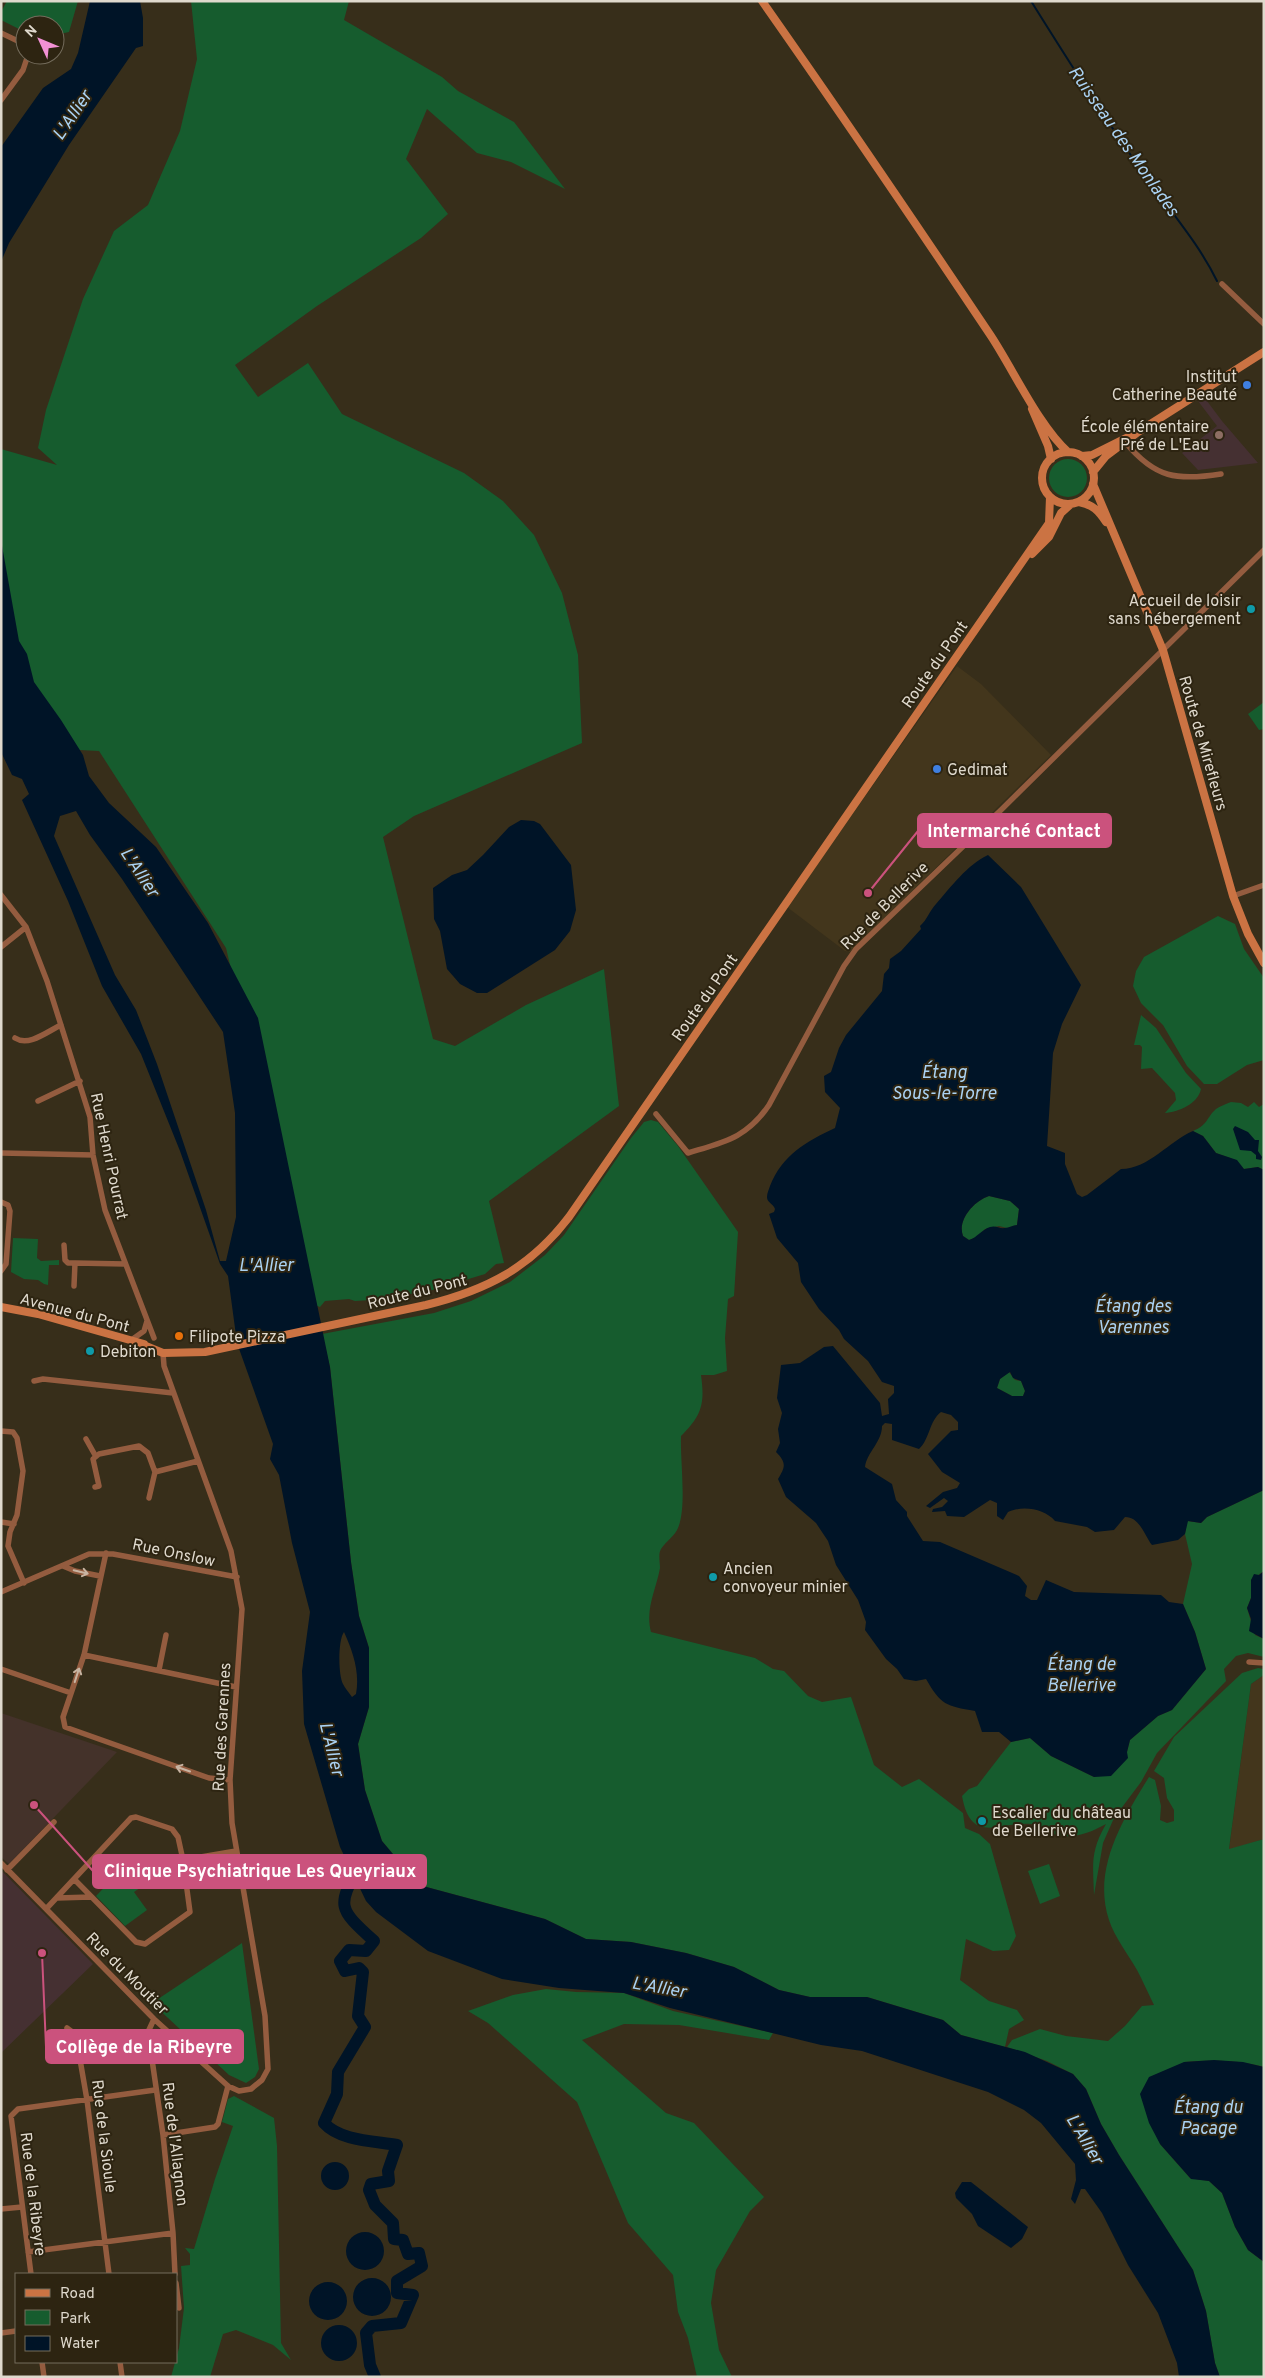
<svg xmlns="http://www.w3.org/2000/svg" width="1265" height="2378" font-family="Overpass,sans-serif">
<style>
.built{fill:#43361c}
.education{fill:#453032}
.medical{fill:#44322a}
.green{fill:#165c2e}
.water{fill:#001427;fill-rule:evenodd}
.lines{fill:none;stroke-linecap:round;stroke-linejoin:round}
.stream{stroke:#001427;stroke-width:2}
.river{stroke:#001427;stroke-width:12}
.street{stroke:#945c3f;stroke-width:5.5}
.secondary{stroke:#cb7343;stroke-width:8}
.oneway{stroke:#c8b4a2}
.shop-dot{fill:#3f7fe0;stroke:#2d2411;stroke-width:2}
.education-dot{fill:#8d6e63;stroke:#2d2411;stroke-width:2}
.culture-dot{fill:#0f9aa8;stroke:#2d2411;stroke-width:2}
.food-dot{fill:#e8710a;stroke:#2d2411;stroke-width:2}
.labels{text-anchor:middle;stroke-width:4;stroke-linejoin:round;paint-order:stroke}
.poi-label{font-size:16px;fill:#dfd9cd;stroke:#2d2411;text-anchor:start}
.street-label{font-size:16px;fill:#dfd9cd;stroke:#2d2411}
.water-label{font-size:18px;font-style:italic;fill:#aad2f3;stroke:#2d2411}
.leader{fill:none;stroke:#cb527d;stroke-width:2}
.callout-dot{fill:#cb527d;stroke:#2d2411;stroke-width:2}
.callout{fill:#cb527d;stroke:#cb527d;stroke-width:2}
.callout-label{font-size:18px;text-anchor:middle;font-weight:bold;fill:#fff}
</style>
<rect width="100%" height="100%" fill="#372e1a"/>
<path class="built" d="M957 666 981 684 1051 755 850 952 845 951 787 907Z
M1264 1675V1839L1229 1850 1251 1684Z"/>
<path class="education" d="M1204 397 1222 421 1258 463 1198 470 1182 453 1217 426 1198 401Z
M1 1870 93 1964 1 2053Z"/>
<path class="medical" d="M1 1713 117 1752 9 1864 1 1857Z"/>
<path class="green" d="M7 1H78L69 32 55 35V25H25V32L1 20V12Z
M191 1H349L344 20 442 77 458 91 514 122 565 189 511 162 477 153 427 109 406 159 448 214 421 238 317 306 235 365 258 397 308 363 342 414 464 473 503 501 534 535 562 593 578 655 582 743 414 816 383 837 433 1039 455 1046 526 1005 604 969 619 1106 489 1201 504 1263 496 1264 485 1274 429 1291 371 1300 355 1301 349 1299 325 1301 320 1307 312 1304 226 948 99 751 1 746V449L57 465 38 448 46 410 83 299 114 231 148 205 180 131 197 59Z
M1049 478a19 19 0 1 1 38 0a19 19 0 1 1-38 0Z
M1264 702V729L1259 730 1248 714Z
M1218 916 1235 924 1244 949 1264 978V1060L1247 1065 1217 1084H1204L1187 1066 1163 1025 1141 1003 1133 986 1136 971 1144 957Z
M1141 1015 1156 1028 1186 1073 1201 1089C1198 1104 1178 1112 1165 1113L1176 1100 1175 1093 1152 1068 1141 1069 1142 1047 1140 1045H1134Z
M1231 1102 1241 1103 1248 1107 1254 1102 1259 1107 1264 1104V1170L1258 1167 1244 1169 1230 1158 1216 1153 1203 1136 1193 1131C1208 1125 1206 1118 1216 1109 1220 1106 1226 1104 1231 1102Z
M651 1120 658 1122 678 1146 738 1232 734 1296 728 1299 725 1338 727 1371 714 1375H701C705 1404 702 1415 681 1436 680 1460 687 1507 678 1528 675 1536 666 1541 661 1549 658 1554 660 1562 660 1568 656 1590 645 1609 651 1632L755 1658 773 1669 784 1671 808 1696 822 1702 851 1697 874 1765 902 1787 919 1779 963 1813 965 1828 979 1834 990 1844 1016 1936 1009 1950 993 1951 966 1939 960 1980 989 2001 1017 2010 1024 2020 1009 2029 1005 2047 961 2035 943 2020 867 1997H810L779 1990 734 1967 686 1953 631 1942 586 1939 545 1919 419 1885 382 1841 365 1790 358 1744 369 1707V1648L359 1616 351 1562 330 1367 322 1334 434 1313 471 1301 510 1282 545 1255 564 1235 631 1138 644 1122Z
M989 1196 1010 1201 1019 1209 1017 1225 1007 1228 999 1226 985 1229 977 1237 969 1240 963 1236C957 1220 974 1201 989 1196Z
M13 1238 38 1239 37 1258 41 1261 59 1260V1265H49L48 1285 44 1284 38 1280 24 1279 11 1272Z
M1009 1372 1015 1380 1021 1381 1025 1391 1023 1396H1012L997 1388 1000 1379Z
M1264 1490V1571L1251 1580V1598L1247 1608 1255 1635 1264 1639V1657L1248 1653 1236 1656 1224 1669 1226 1681 1157 1753 1141 1782 1114 1818 1103 1843 1094 1895C1093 1864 1090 1852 1106 1824 1090 1833 1070 1841 1051 1833 1045 1831 1037 1825 1031 1824 999 1821 971 1846 962 1796L969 1789 977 1786 1011 1742 1030 1738 1051 1756 1094 1777 1127 1752 1130 1740 1158 1716 1172 1710 1206 1669 1195 1632 1183 1604 1192 1564 1185 1534 1187 1521 1201 1523 1207 1517Z
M1258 1668 1264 1669V1675L1251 1684 1229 1849 1264 1839V2067C1237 2060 1212 2060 1184 2062L1160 2144 1190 2178 1209 2181 1222 2193 1235 2227 1248 2250 1264 2262V2377H1220L1215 2363 1206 2311 1193 2270 1119 2155 1101 2124 1086 2089 1073 2074 1047 2061 1007 2047 1012 2040 1040 2029 1066 2036 1108 2041 1125 2026 1142 2006 1154 2005C1148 1993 1143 1981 1137 1970 1128 1954 1115 1938 1109 1920 1092 1869 1123 1819 1149 1777L1155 1780 1161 1806 1160 1820 1167 1823 1174 1821V1810L1167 1798 1164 1778 1154 1771 1174 1737 1242 1673Z
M1049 1864 1060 1896 1040 1904 1028 1871Z
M126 1865 138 1876 175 1871 176 1874 153 1879 134 1892 147 1910 125 1926 96 1896Z
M242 1943 259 2069 255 2077 246 2083 229 2075 152 2003Z
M546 1989 576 1992 624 1993 673 2011 773 2033 769 2040 679 2025 624 2024 582 2040 666 2113 694 2123 764 2197 750 2211 716 2270 711 2303 719 2350 732 2377H697L688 2338 678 2312 673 2275 628 2223 577 2102 488 2023 468 2011 513 1995Z
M234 2096 274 2118 277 2146 281 2343 291 2360 273 2345 236 2330 223 2334 210 2377H171L179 2348 184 2308 181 2266 190 2265V2254L185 2248 194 2249 215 2179 233 2126 222 2122 228 2099Z"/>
<path class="water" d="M90 1H140L143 18V46L136 48 69 145 9 243 1 262V147L43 88 71 69 78 53Z
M1 540 19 641 27 654 34 682 61 720 83 755 89 776 109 803 156 847 208 923 258 1018 330 1367 351 1562 359 1616 369 1648V1707L358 1744 365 1790 382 1841 419 1885 545 1919 586 1939 631 1942 686 1953 734 1967 779 1990 810 1997H867L943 2020 961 2035 1025 2052 1073 2074 1086 2089 1101 2124 1119 2155 1193 2270 1206 2311 1215 2363 1220 2377H1179L1177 2363 1158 2313 1128 2265 1102 2213 1085 2189H1081L1075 2204 1071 2199 1076 2180 1075 2164 1041 2123 1024 2110 988 2092 862 2051 821 2045 670 2008 624 1993 559 1988 502 1979 428 1951 376 1912 366 1901 340 1847 304 1724 302 1671 310 1612 292 1543 279 1475 270 1459 273 1444 237 1343 228 1276 220 1264 180 1151 141 1054 102 986 68 901 22 800 29 794 22 779 12 775 1 752ZM76 811 90 835 122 879 223 1032 235 1113 236 1217 226 1261H220L206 1210 157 1064 136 1010 115 975 54 836 60 816ZM344 1632C353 1652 360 1672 356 1694L352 1697C349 1693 345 1688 343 1684 338 1674 338 1640 344 1632Z
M521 820 534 821 540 824 571 865 576 910 570 931 555 950 487 993H477L460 984 447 969 440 931 434 919 433 888 452 875 467 870 483 855 509 827Z
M988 855 1021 887 1081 985 1062 1024 1053 1053 1047 1146 1065 1153V1164L1077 1194 1082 1197 1087 1195 1121 1169C1149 1169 1169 1141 1193 1131L1203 1136 1216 1153 1237 1160 1244 1169 1258 1167 1264 1170V1490L1207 1517 1201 1523 1188 1521 1185 1534 1178 1540 1152 1545C1144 1535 1140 1517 1125 1517L1114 1530 1095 1532 1087 1527 1055 1521C1045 1509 1023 1505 1008 1512L1003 1520 997 1516V1503L990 1500 964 1517 947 1516 945 1511 932 1512 933 1509 942 1507 948 1501 944 1498 930 1508 926 1506 943 1492 957 1488 960 1483 942 1472 928 1454 951 1431 958 1430V1422L951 1415 941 1412C929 1421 930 1439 919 1449L892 1440V1424L885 1423 882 1426C882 1442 867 1452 865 1467L892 1484 896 1500 907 1512V1516L923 1541 940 1542 1019 1576 1027 1586 1025 1596 1031 1600H1037L1046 1580 1074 1592 1161 1595 1169 1602 1183 1604 1195 1632 1206 1669 1172 1710 1158 1716 1130 1740 1127 1752 1128 1758 1111 1776 1094 1777 1051 1756 1030 1738 1011 1742 999 1732H982L975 1711C946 1706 941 1705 926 1679L916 1681 904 1679 897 1669 886 1659 865 1630 866 1622 858 1600 836 1565 828 1541 816 1523 786 1497 778 1479C785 1467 787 1463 776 1452L780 1443 778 1429 782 1413 777 1398 781 1365 800 1363 824 1347 833 1346 880 1403 882 1416 889 1414 888 1399 894 1393V1386L882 1382 868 1361 844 1339 839 1330 819 1309 801 1282 798 1263 777 1238 769 1214 774 1212 775 1209C773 1203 767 1203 767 1197 767 1193 769 1189 770 1186 782 1155 807 1141 835 1128L840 1108 825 1092 824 1076 831 1072 839 1048 846 1035 882 991 884 974 889 968 890 959 901 951 921 929 920 926C927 920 930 910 936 904 951 887 967 865 988 855ZM989 1196 1010 1201 1019 1209 1017 1225C1013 1225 1009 1228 1005 1228 999 1229 996 1225 990 1227 981 1230 978 1237 969 1240L963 1236C957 1220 974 1201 989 1196ZM1010 1372 1013 1378 1021 1381 1025 1391 1023 1396H1012L997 1388 1000 1379Z
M1235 1126 1248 1132 1255 1140H1259L1258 1151 1262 1157 1261 1160 1256 1159V1155L1251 1151 1240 1150 1233 1129Z
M1264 1571V1639L1249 1631 1251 1619 1247 1608 1251 1598V1580L1254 1574 1259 1575Z
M1214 2060 1243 2062 1264 2067V2262L1248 2250 1235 2227 1222 2193 1209 2181 1191 2179 1160 2144 1149 2123 1140 2094 1149 2077 1184 2062Z
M321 2176a14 14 0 1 1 28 0a14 14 0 1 1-28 0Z
M962 2182H971L1028 2227 1022 2239 1011 2248 978 2226 972 2214 956 2198 955 2193Z
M346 2251a19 19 0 1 1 38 0a19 19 0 1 1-38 0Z
M353 2297a19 19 0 1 1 38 0a19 19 0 1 1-38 0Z
M309 2301a19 19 0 1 1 38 0a19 19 0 1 1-38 0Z
M321 2343a18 18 0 1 1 36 0a18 18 0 1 1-36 0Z"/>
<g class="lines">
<path class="stream" d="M1031 1C1068 60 1104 118 1144 174 1169 210 1198 242 1217 281"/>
<path class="river" d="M362 1860C338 1906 335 1906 374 1941L366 1951 349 1950 340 1961 345 1971 359 1968 363 1972 358 2016 365 2027 338 2072 337 2094 324 2123C340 2141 374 2141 397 2145L388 2171 389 2181 371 2184 369 2190 375 2205 393 2223 394 2239 403 2240 408 2254 419 2253 422 2266 397 2281V2293L413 2295 401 2323 372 2326 366 2333 370 2365 375 2377"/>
<path class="street" d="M1 33 22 43 25 49
M1 100 23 70 28 55
M1222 284 1264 324
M1126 443C1155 478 1177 481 1221 474
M1 895 26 927 47 981 90 1117 93 1155 105 1210 154 1338
M1233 896 1264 885
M1 947 26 927
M15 1038C29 1047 48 1031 61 1025
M38 1101 80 1081
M656 1114 688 1153C724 1142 747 1138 769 1105L844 966 856 949 1001 810 1264 550
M1 1153 93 1155
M1 1202 8 1205 10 1211 6 1264 1 1271
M64 1245 65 1260 68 1263H75
M74 1286 75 1263 125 1264
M130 1341 144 1331 147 1321
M34 1381 43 1379 173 1393
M1 1431 13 1432 17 1438 23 1471 17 1515 10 1532 8 1546 24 1583
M86 1439 95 1455
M95 1487 99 1486 93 1459 99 1454 139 1446 148 1453 155 1472 198 1461
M149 1498 155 1472
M1 1522 14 1524
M106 1553 84 1655 63 1717 65 1727 209 1778 230 1780
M63 1566 75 1571 100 1576
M1 1592 89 1554H113L237 1577
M84 1655 236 1687
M1249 1662 1264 1663
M1 1669 71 1693
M159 1670 166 1635
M1 1863 154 2019 228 2086 239 2091 251 2089 262 2080 268 2069 265 2016 232 1823 230 1780 242 1609 231 1551 164 1366 163 1353
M7 1870 54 1822
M74 1879 136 1942 145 1944 190 1912 183 1860
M57 1898 91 1897
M46 1909 131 1818 136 1817 172 1829 178 1837 183 1860 236 1851
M154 2019 148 2032 163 2135 173 2233 175 2274
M67 2028 75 2034 77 2042
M163 2135 215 2127 218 2124 228 2086
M1 2209 22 2207
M28 2252 173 2233
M31 2274 11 2116 18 2109 155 2090
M109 2274 87 2100 77 2042 148 2032
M176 2283 179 2308
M1 2333 16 2331
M42 2362 44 2377
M120 2362 122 2377"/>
<path class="secondary" d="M762 1C840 112 916 224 991 336 1014 371 1039 426 1068 452
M1032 409 1048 446 1051 459
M1042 478a26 26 0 1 1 52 0a26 26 0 1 1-52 0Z
M1082 456 1092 455 1132 435
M1093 472 1106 456 1138 432 1264 352
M1093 484 1163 650 1233 896 1248 934 1264 963
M1079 502C1093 505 1098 510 1106 522
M1032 554 1049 537 1061 513 1071 504
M1 1307 38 1314 144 1344
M141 1344 163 1353 205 1352 426 1305C487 1290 530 1268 569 1217L1040 536 1049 523 1050 497"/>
</g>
<defs><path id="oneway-shaft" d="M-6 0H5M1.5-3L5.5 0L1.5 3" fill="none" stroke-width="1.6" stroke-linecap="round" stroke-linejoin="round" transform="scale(1.25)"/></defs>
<g class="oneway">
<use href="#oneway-shaft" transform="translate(81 1572) rotate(14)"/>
<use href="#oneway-shaft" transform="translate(77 1675) rotate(-72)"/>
<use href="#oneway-shaft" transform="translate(183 1769) rotate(-161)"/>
</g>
<g class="shop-dot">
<circle cx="1247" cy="385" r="5"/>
<circle cx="937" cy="769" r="5"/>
</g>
<circle class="education-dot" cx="1219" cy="435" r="5"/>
<g class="culture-dot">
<circle cx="1251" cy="609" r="5"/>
<circle cx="90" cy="1351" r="5"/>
<circle cx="713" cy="1577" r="5"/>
<circle cx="982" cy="1821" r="5"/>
</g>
<circle class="food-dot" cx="179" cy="1336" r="5"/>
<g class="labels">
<g class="poi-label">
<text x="1237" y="382" text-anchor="end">Institut<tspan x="1237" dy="18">Catherine Beauté</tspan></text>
<text x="1209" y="432" text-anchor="end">École élémentaire<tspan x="1209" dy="18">Pré de L'Eau</tspan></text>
<text x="1241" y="606" text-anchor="end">Accueil de loisir<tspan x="1241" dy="18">sans hébergement</tspan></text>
<text x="947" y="775">Gedimat</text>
<text x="189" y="1342">Filipote Pizza</text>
<text x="100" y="1357">Debiton</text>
<text x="723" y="1574">Ancien<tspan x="723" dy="18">convoyeur minier</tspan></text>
<text x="992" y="1818">Escalier du château<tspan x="992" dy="18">de Bellerive</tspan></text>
</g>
<g class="street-label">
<text transform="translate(934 664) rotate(-55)" y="6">Route du Pont</text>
<text transform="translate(1204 743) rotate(74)" y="6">Route de Mirefleurs</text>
<text transform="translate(884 905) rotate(-45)" y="6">Rue de Bellerive</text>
<text transform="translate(704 997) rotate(-55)" y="6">Route du Pont</text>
<text transform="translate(110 1156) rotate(78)" y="6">Rue Henri Pourrat</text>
<text transform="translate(417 1291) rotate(-14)" y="6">Route du Pont</text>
<text transform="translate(75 1312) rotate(15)" y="6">Avenue du Pont</text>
<text transform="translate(174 1552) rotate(12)" y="6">Rue Onslow</text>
<text transform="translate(221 1727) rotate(-87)" y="6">Rue des Garennes</text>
<text transform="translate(128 1973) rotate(45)" y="6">Rue du Moutier</text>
<text transform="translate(105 2136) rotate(83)" y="6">Rue de la Sioule</text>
<text transform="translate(176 2144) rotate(83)" y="6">Rue de l'Allagnon</text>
<text transform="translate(34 2194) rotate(83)" y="6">Rue de la Ribeyre</text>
</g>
<g class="water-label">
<text transform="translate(72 115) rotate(-56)" y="6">L'Allier</text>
<text transform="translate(1124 141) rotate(55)" y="6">Ruisseau des Monlades</text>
<text transform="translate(140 872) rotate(56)" y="6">L'Allier</text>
<text x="944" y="1078">Étang<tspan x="944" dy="21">Sous-le-Torre</tspan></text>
<text x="266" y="1271">L'Allier</text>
<text x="1133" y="1312">Étang des<tspan x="1133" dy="21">Varennes</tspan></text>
<text x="1081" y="1670">Étang de<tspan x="1081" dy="21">Bellerive</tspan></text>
<text transform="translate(332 1749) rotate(76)" y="6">L'Allier</text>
<text transform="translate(659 1987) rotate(10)" y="6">L'Allier</text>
<text x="1208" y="2113">Étang du<tspan x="1208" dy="21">Pacage</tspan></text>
<text transform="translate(1085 2139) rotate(59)" y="6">L'Allier</text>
</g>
</g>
<path class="leader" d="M868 893L918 831M34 1805L93 1871M42 1953L46 2047"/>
<g class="callout-dot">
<circle cx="868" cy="893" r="5"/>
<circle cx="34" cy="1805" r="5"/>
<circle cx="42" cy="1953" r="5"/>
</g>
<g class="callout">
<rect x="918" y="814" width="193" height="33" rx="5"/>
<rect x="93" y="1855" width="333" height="33" rx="5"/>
<rect x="46" y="2030" width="197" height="33" rx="5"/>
</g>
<g class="callout-label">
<text x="1014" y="837">Intermarché Contact</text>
<text x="260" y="1877">Clinique Psychiatrique Les Queyriaux</text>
<text x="144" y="2053">Collège de la Ribeyre</text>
</g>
<rect width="1265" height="2378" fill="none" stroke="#dfd9cd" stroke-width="5"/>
<rect x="15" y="2273" width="162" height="90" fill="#2d2411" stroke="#746c5c"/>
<rect x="25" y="2289" width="25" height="8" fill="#cb7343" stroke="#746c5c"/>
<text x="60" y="2298" font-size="15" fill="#dfd9cd">Road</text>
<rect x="25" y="2310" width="25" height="15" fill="#165c2e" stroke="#746c5c"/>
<text x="60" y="2323" font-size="15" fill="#dfd9cd">Park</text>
<rect x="25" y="2336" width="25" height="15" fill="#001427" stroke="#746c5c"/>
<text x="60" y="2348" font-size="15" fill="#dfd9cd">Water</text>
<g transform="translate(40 40) rotate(314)"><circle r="24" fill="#2d2411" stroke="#746c5c"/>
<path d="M0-4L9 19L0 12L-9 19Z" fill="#f391d5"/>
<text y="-8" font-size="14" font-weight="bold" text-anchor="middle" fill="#dfd9cd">N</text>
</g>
</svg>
